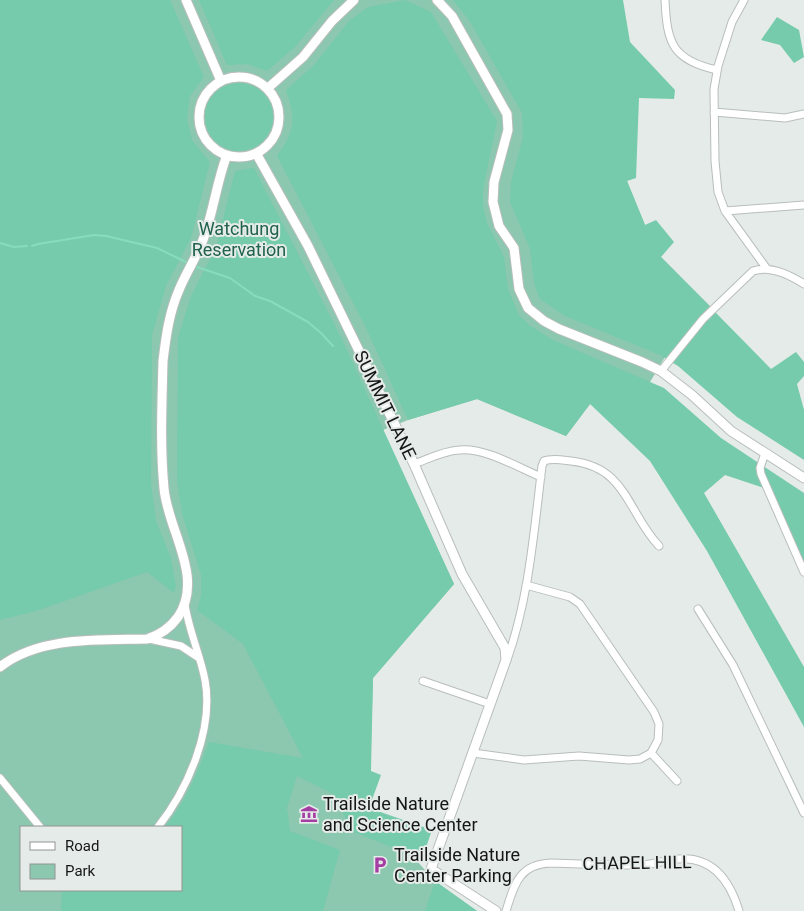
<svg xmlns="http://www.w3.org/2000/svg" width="804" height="911" font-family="Roboto,sans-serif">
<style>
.green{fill:#8cc7b0;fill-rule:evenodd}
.forest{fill:#76cbac}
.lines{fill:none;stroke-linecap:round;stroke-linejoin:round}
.stream{stroke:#87dcbc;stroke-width:2}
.minor-casing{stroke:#b8bebb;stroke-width:9}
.tertiary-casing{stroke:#b8bebb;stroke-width:11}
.minor{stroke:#fff;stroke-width:7}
.tertiary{stroke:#fff;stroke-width:9}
.labels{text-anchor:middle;stroke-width:4;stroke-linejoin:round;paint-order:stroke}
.park-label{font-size:18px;fill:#20624d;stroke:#e5ebe8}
.street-label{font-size:18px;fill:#151616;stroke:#e5ebe8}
.poi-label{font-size:18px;fill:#151616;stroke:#e5ebe8;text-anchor:start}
</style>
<rect width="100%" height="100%" fill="#e5ebe8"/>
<path class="green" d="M0 0H619L627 181 645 225 661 257 710 306 665 357 650 382 590 404 566 436 477 399 408 420 383 430 454 584 373 678 369 808 435 881 477 911H0ZM21 827H181V890H21Z"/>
<path class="forest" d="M0 0H170L204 77 190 96 187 119 192 140 210 162 191 238 166 286 152 335 151 484 156 521 171 558 176 586 174 593 147 572 36 611 0 620Z
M199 0H334L294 48 267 71 247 64 227 65Z
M405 0 431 12 497 121 483 189V206L487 223 504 257 508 289 519 315 529 325 553 340 664 388 721 438 804 493V562L770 490 725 475 704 493 804 667V727L707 551 650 461 590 404 566 436 477 399 408 420 365 326 277 156C295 130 296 120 286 90L314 65 349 21 368 7Z
M453 0H623L630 42 675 90 674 99 639 98 636 178 627 181 645 225 656 220 674 242 661 257 771 369 796 352 804 362V376L797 384 804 410V460L737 417 678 366 660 355 565 316 540 299 534 283 530 249 510 202 511 182 523 137 522 113 469 20Z
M777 17 799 30 804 57 794 63 780 45 761 40Z
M205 117a34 34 0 1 1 68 0a34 34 0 1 1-68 0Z
M254 168 341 337 454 584 373 678 371 771 381 775 369 808 432 830 422 859 351 831 335 795 297 776 287 808 290 831 340 850 323 911H61L62 892 72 890H181V827H165C185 803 198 772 209 742L303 758 243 644 197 610 201 596V575L182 514 177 481 178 338 191 296 216 247 235 171Z
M435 881 477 911H425Z"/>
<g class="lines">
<path class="stream" d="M0 243 14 247 27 246
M32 246 38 244 94 235 106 236 157 248 188 263
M197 267 230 278 255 296 270 301 308 322 321 333 333 346"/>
<g class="minor-casing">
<path id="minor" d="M665 0C667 43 672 60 717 70
M744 0 732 22 718 66 714 89 715 161 718 192 725 211 767 269
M714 112 785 118 804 114
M725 211 804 205
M661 371 703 319 753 271C770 265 790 275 804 284
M765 453 760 468 761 474 804 572
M414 464C428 459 443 451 459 450 484 447 517 467 541 477
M698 609 733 665 804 813
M149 639 181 646 199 658
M507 660C529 598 534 531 542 466L544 461C552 458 562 460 571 461 627 467 627 512 659 546
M423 681 490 704
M473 753 524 760 579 756 629 760 640 759 651 753 658 740 659 724 654 712 580 604 570 597 526 585
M651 753 677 781
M0 778 40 827
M158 827C188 789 214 729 205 680 200 654 189 631 185 605
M506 911C514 885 519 864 551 863 582 864 613 865 643 865 655 864 666 860 678 859 713 856 730 881 739 911"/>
</g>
<g class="tertiary-casing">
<path id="tertiary" d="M186 0 221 81
M437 0 452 16 507 114 508 130 494 182 493 202 499 226 514 248 519 289 528 308 544 321 559 329 642 362 661 371 692 395 731 431 804 478
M199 117a40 40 0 1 1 80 0a40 40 0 1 1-80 0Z
M268 88 303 57 332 21 354 0
M256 153 308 246 414 464 462 574 505 648 506 660 431 869 496 911
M0 667C39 636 100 640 147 639 160 635 170 628 178 617 205 577 167 529 164 488 160 446 162 403 163 361 166 336 169 313 179 290 187 270 199 254 205 234 214 208 217 181 227 155"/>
</g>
<use href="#minor" class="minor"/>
<use href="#tertiary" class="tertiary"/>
</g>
<defs>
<g id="museum-bare" transform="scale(1.35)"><path d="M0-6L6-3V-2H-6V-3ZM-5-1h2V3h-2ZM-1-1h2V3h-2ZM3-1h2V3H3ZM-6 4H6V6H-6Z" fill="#a43ea3" stroke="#e5ebe8" stroke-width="2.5" paint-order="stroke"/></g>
<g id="parking-bare" transform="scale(1.35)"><path d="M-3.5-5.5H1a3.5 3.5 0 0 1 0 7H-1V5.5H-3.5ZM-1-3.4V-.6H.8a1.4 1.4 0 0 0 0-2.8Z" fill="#a43ea3" stroke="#e5ebe8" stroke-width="2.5" paint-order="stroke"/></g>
</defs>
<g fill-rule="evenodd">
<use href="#museum-bare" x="309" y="814"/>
<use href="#parking-bare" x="380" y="865"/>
</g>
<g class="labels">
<g class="park-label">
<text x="239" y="235">Watchung<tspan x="239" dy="21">Reservation</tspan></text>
</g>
<g class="street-label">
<text transform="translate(385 405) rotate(64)" y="6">SUMMIT LANE</text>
<text transform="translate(637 863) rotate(-1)" y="6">CHAPEL HILL</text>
</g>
<g class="poi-label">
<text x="323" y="810">Trailside Nature<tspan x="323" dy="21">and Science Center</tspan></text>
<text x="394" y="861">Trailside Nature<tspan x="394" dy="21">Center Parking</tspan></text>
</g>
</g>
<rect x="20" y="826" width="162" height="65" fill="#e5ebe8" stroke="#929694"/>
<rect x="30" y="842" width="25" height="8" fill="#ffffff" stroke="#929694"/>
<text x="65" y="851" font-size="15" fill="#151616">Road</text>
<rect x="30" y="864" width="25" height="15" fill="#8cc7b0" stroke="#929694"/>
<text x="65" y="876" font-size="15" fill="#151616">Park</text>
</svg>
